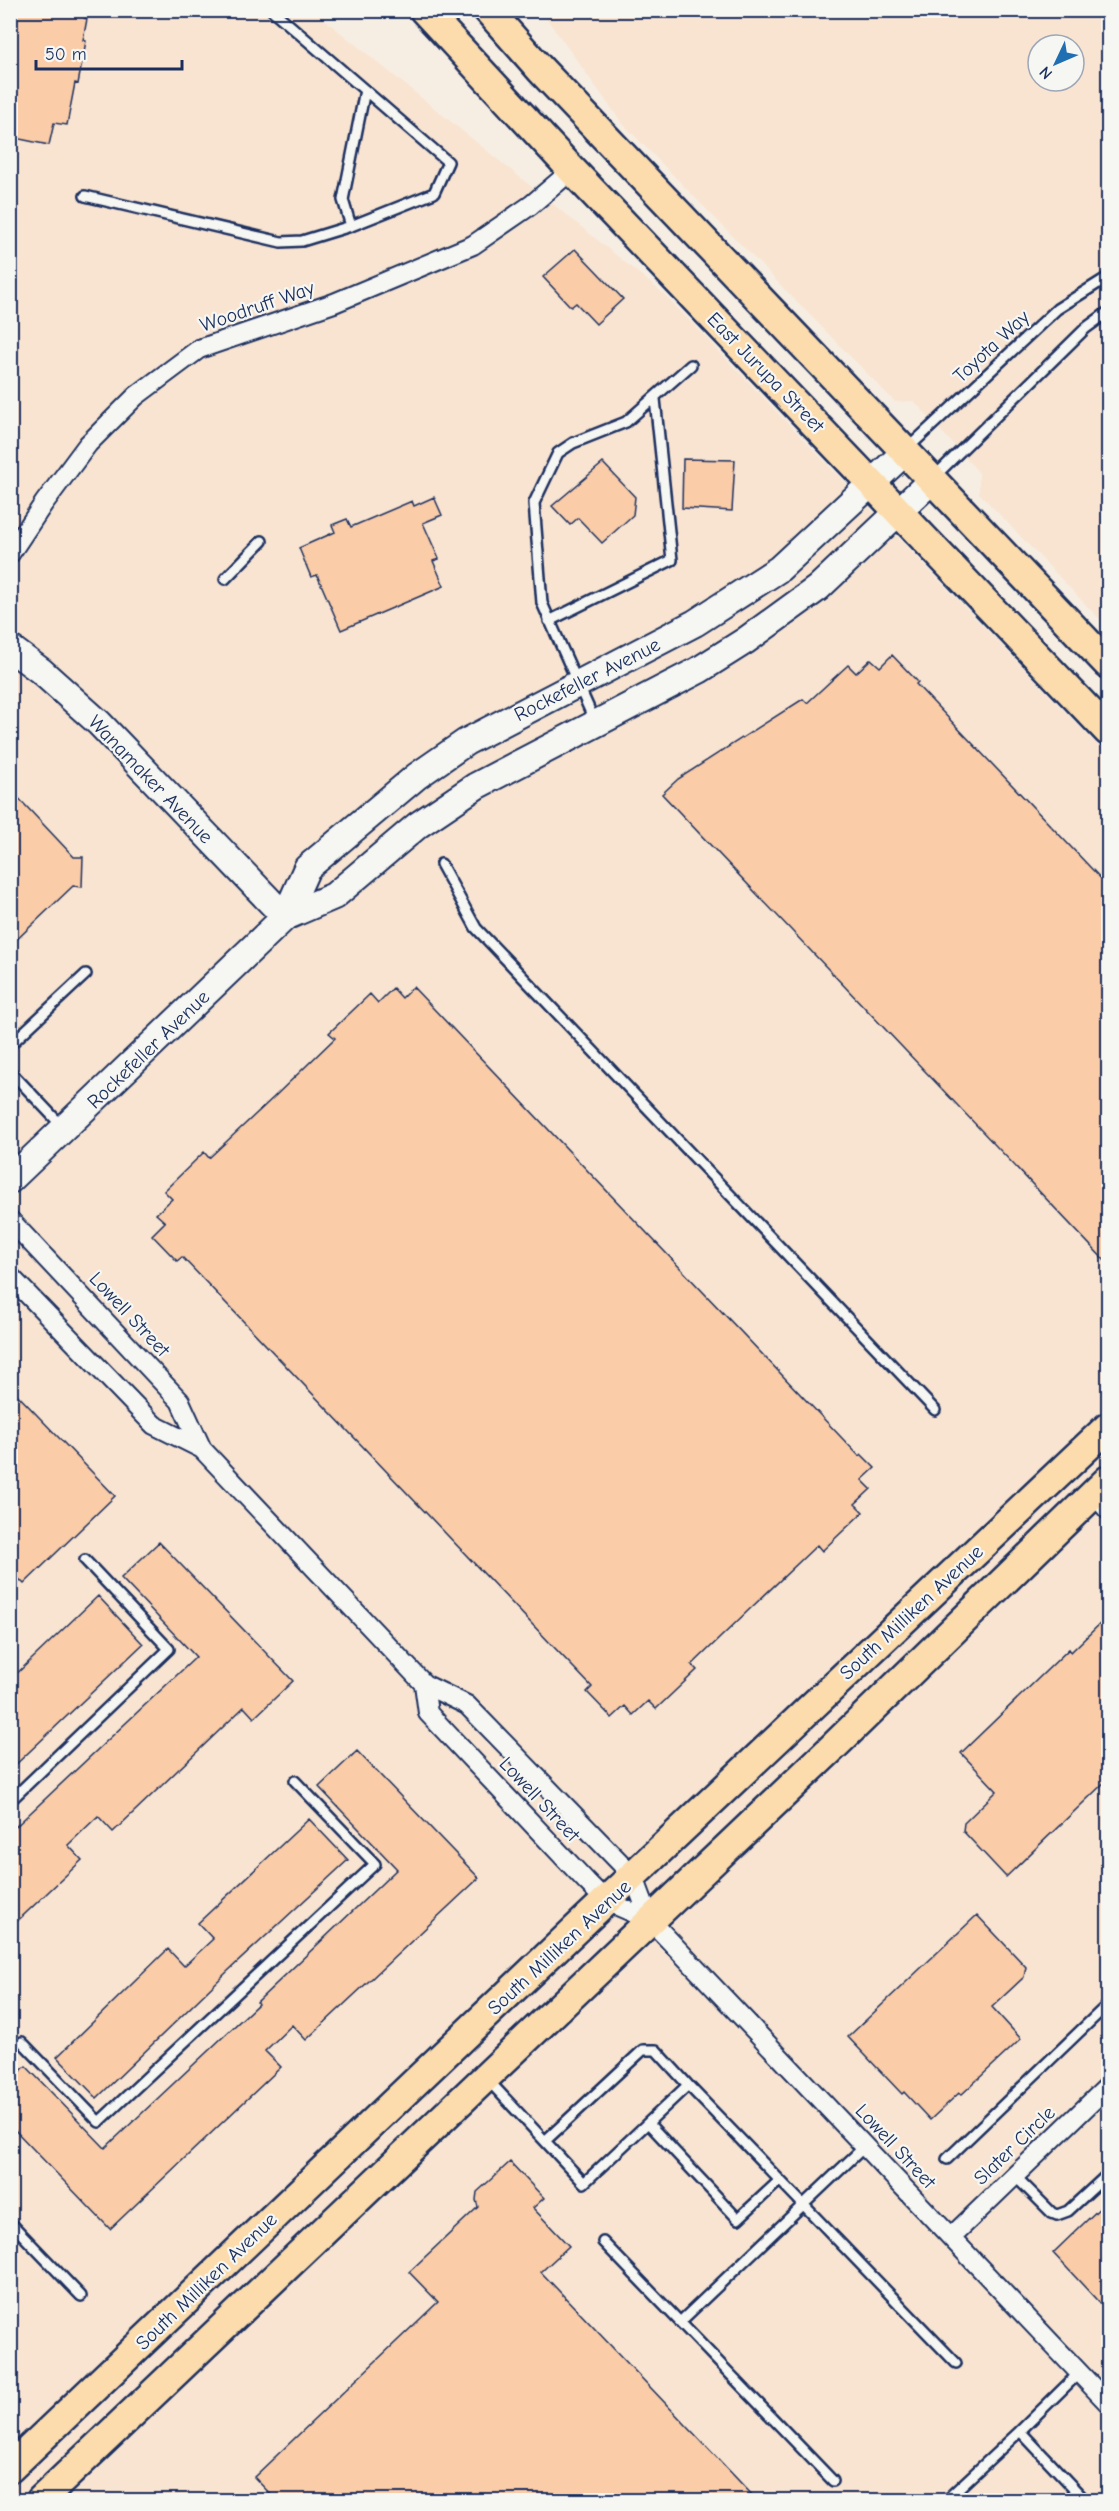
<svg xmlns="http://www.w3.org/2000/svg" width="1119" height="2511" font-family="'Comic Neue',sans-serif">
<style>
.built{fill:#f8e4d1;fill-rule:evenodd}
.building{fill:#facca8;stroke:#1b2f5e;stroke-width:1.5}
.lines{fill:none;stroke-linecap:round;stroke-linejoin:round}
.lane-casing{stroke:#1b2f5e;stroke-width:14}
.street-casing{stroke:#1b2f5e;stroke-width:22}
.secondary-casing{stroke:#1b2f5e;stroke-width:30}
.primary-casing{stroke:#1b2f5e;stroke-width:33}
.lane{stroke:#f6f6f2;stroke-width:9}
.street{stroke:#f6f6f2;stroke-width:18}
.secondary{stroke:#f6f6f2;stroke-width:26}
.primary{stroke:#fcdcac;stroke-width:28}
.labels{text-anchor:middle;stroke-width:4.5;stroke-linejoin:round;paint-order:stroke}
.street-label{font-size:20px;fill:#1b2f5e;stroke:#f6f6f2}
</style>
<rect width="100%" height="100%" fill="#f7eee3"/>
<filter id="ink" filterUnits="userSpaceOnUse"><feTurbulence type="fractalNoise" baseFrequency=".0167" numOctaves="2"/><feDisplacementMap in="SourceGraphic" scale="12" xChannelSelector="R" yChannelSelector="G"/><feConvolveMatrix kernelMatrix="1 2 1 2 8 2 1 2 1" color-interpolation-filters="sRGB"/></filter>
<g filter="url(#ink)">
<path class="built" d="M11 11H314L663 293 1108 756V2500H11Z
M541 11H1108V628L979 493V473L914 401 895 402 622 123ZM1038 45H1074V81H1038Z"/>
<path class="building" d="M10 10H85L84 18 87 19 83 40 86 41 78 84 75 83 67 125 54 123 49 145 10 137Z
M575 249 623 299 596 324 576 303 571 307 543 277Z
M683 459 735 460 732 511 682 508Z
M603 463 635 497 633 515 602 543 578 518 570 525 552 506Z
M434 497 442 515 423 523 439 559 433 561 444 586 341 630 317 575 311 577 299 548 335 532 332 525 347 519 351 527 412 501 414 506Z
M892 655 918 682 916 684 1108 886V1264L662 794 678 779 803 699 807 703 848 665 856 673 871 659 880 667Z
M10 789 74 857H83L82 887 73 886 10 946Z
M413 987 859 1456 861 1454 875 1468 862 1480 871 1489 855 1504 863 1512 822 1551 817 1545 753 1606 692 1665 697 1670 656 1709 648 1701 633 1715 625 1706 612 1718 587 1692 592 1687 182 1257 177 1261 152 1235 165 1222 156 1214 172 1199 164 1191 204 1152 209 1158 274 1097 335 1038 329 1033 370 994 378 1003 393 988 402 998Z
M10 1387 115 1496 24 1584 10 1570Z
M159 1542 293 1681 254 1718 244 1707 113 1832 98 1816 68 1845 82 1860 10 1928V1832L196 1657 121 1578Z
M98 1596 143 1644 10 1770V1680Z
M1108 1616V1779L1006 1877 963 1831 964 1823 997 1791 961 1753 1069 1649 1071 1652Z
M357 1751 479 1878 306 2040 292 2025 265 2051 281 2067 110 2229 10 2125V2081L26 2066 105 2148 258 2004 257 2002 397 1869 319 1787Z
M309 1819 348 1860 228 1971 97 2098 57 2057 168 1949 184 1966 213 1939 198 1923Z
M977 1915 1026 1967 1024 1977 992 2007 1021 2039 961 2095 959 2093 930 2120 904 2092 902 2094 848 2037Z
M510 2162 544 2198 533 2208 569 2246 541 2272 757 2500H276L254 2477 438 2302 409 2272 478 2207 476 2200 477 2192Z
M1108 2200V2312L1053 2253Z"/>
<g class="lines">
<g class="lane-casing">
<path id="lane" d="M272 10 448 162 434 193 351 226 343 200 365 90
M85 196 281 242 302 241 351 226
M908 448 1057 309 1108 277
M933 478 1086 328 1108 312
M225 579 262 541
M549 621 672 560 655 399
M595 722 542 603 534 503 558 453 573 443 626 422 691 365
M441 864 476 928 935 1410
M10 1045 86 974
M10 1071 62 1126
M10 1801 169 1649 85 1560
M22 2042 99 2122 375 1864 295 1781
M488 2080 584 2183 688 2085 956 2363
M648 2123 738 2219 779 2181
M545 2141 643 2050H656L688 2085
M947 2159 1103 2009 1108 2010
M1015 2176 1052 2213 1057 2215 1068 2211 1108 2174
M10 2222 81 2296
M603 2242 680 2322
M1079 2373 1020 2431 1085 2500
M833 2481 680 2322 865 2146
M946 2500 1020 2431"/>
</g>
<g class="street-casing">
<path id="street" d="M10 554 44 503 88 444 136 396 199 349 334 303 473 245 531 205 572 170
M10 1220 180 1401 202 1449 424 1684 467 1705 634 1877 650 1920 1108 2403
M10 1276 154 1425 202 1449
M1094 1494 1108 1510
M424 1684 428 1713 587 1882 606 1901 650 1920
M951 2237 1108 2086"/>
</g>
<g class="secondary-casing">
<path id="secondary" d="M10 648 41 671 99 723 285 917
M285 917 334 896 418 825 476 786 699 670 745 641 818 588 932 480
M10 1180 285 917 307 868 417 776 466 742 695 623 779 569 905 452"/>
</g>
<g class="primary-casing">
<path id="primary" d="M424 10 572 170 1108 731
M488 10 541 70 1108 664
M10 2468 575 1930 1108 1427
M41 2500 830 1750 1108 1480"/>
</g>
<use href="#lane" class="lane"/>
<use href="#street" class="street"/>
<use href="#secondary" class="secondary"/>
<use href="#primary" class="primary"/>
</g>
</g>
<g class="labels">
<g class="street-label">
<text transform="translate(257 306) rotate(-19)" y="7">Woodruff Way</text>
<text transform="translate(991 346) rotate(-43)" y="7">Toyota Way</text>
<text transform="translate(766 372) rotate(46)" y="7">East Jurupa Street</text>
<text transform="translate(587 679) rotate(-27)" y="7">Rockefeller Avenue</text>
<text transform="translate(151 779) rotate(46)" y="7">Wanamaker Avenue</text>
<text transform="translate(148 1049) rotate(-44)" y="7">Rockefeller Avenue</text>
<text transform="translate(130 1314) rotate(47)" y="7">Lowell Street</text>
<text transform="translate(911 1612) rotate(-43)" y="7">South Milliken Avenue</text>
<text transform="translate(540 1799) rotate(47)" y="7">Lowell Street</text>
<text transform="translate(559 1947) rotate(-43)" y="7">South Milliken Avenue</text>
<text transform="translate(1014 2145) rotate(-44)" y="7">Slater Circle</text>
<text transform="translate(896 2146) rotate(47)" y="7">Lowell Street</text>
<text transform="translate(206 2281) rotate(-44)" y="7">South Milliken Avenue</text>
</g>
</g>
<rect width="1119" height="2511" fill="none" stroke="#f6f6f2" stroke-width="36"/>
<rect x="18" y="18" width="1083" height="2475" fill="none" stroke="#1b2f5e" stroke-width="2" filter="url(#ink)"/>
<g transform="translate(1056 63) rotate(226)"><circle r="28" fill="#f6f6f2" stroke="#9ea6b7" stroke-width="1.5"/>
<path d="M0-4.5L10 22L0 15L-10 22Z" fill="#1f6fb2"/>
<text y="-9" font-size="16" font-weight="bold" text-anchor="middle" fill="#1b2f5e">N</text>
</g>
<path d="M36 60v9h146v-9" fill="none" stroke="#1b2f5e" stroke-width="3"/>
<text x="45" y="60" font-size="18" fill="#1b2f5e" stroke="#f6f6f2" stroke-width="4.5" paint-order="stroke">50 m</text>
</svg>
